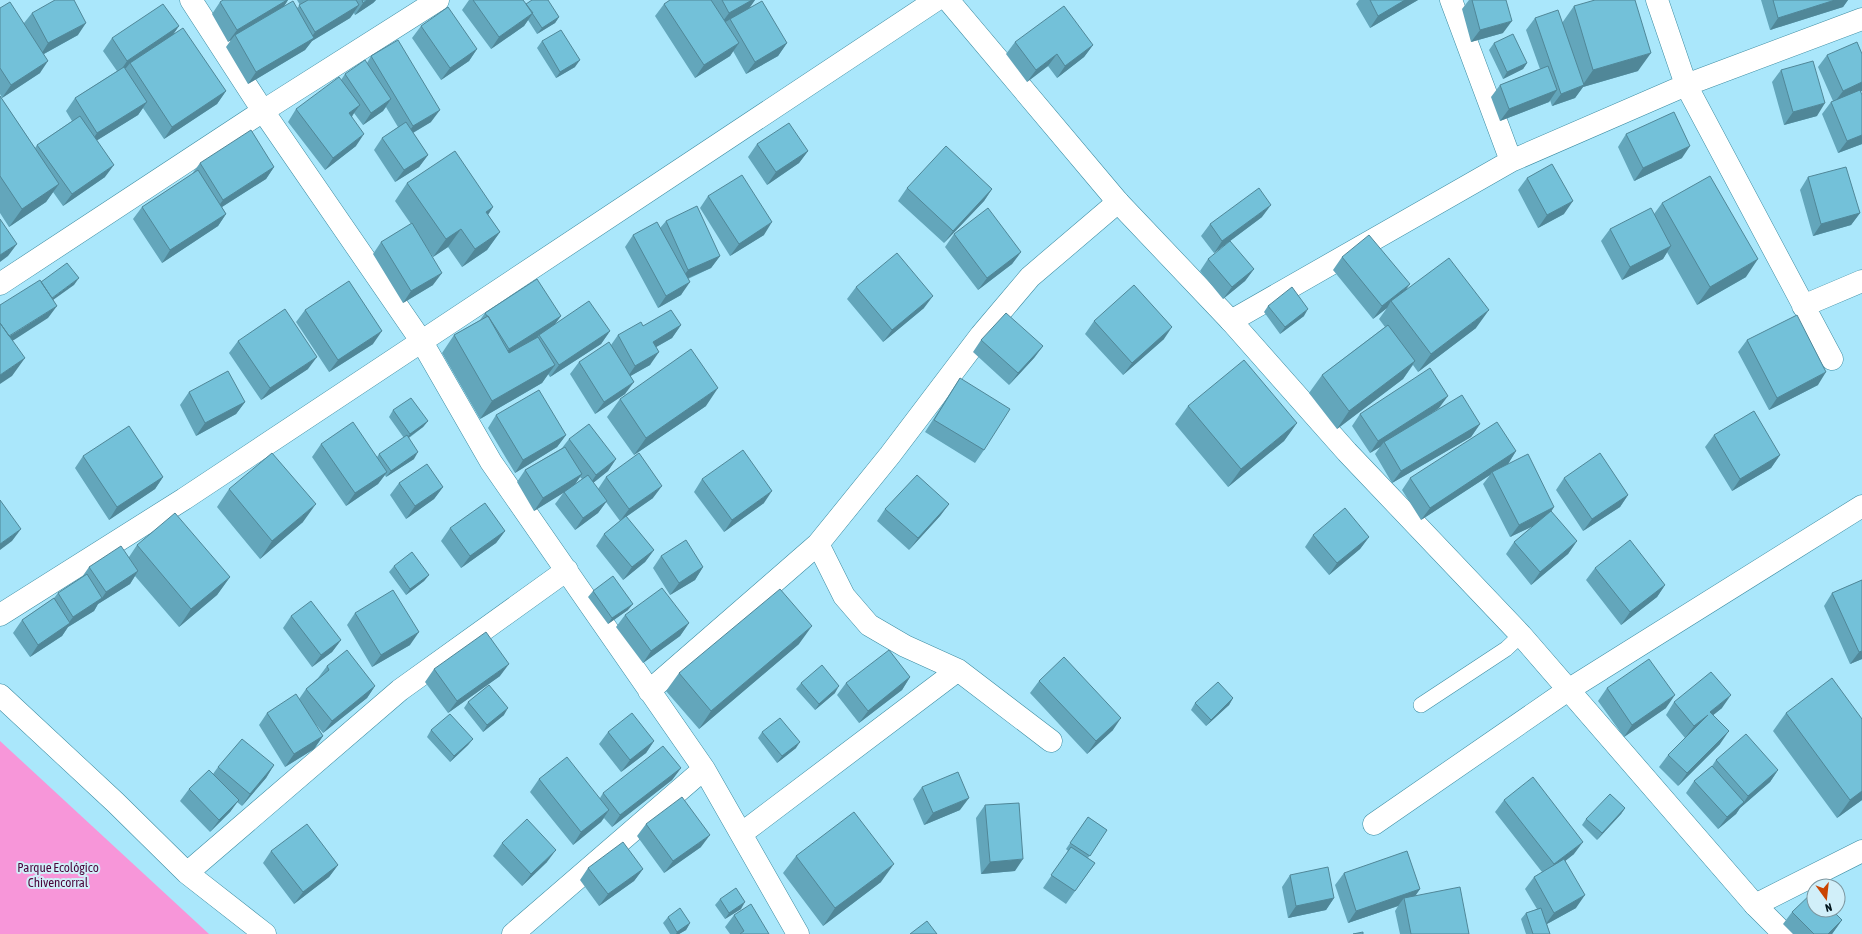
<svg xmlns="http://www.w3.org/2000/svg" width="1862" height="934" font-family="'Asap Condensed',sans-serif">
<style>
.green{fill:#f796d9}
.lines{fill:none;stroke-linecap:round;stroke-linejoin:round}
.lane-casing{stroke:#3b8ca2;stroke-width:16}
.street-casing{stroke:#3b8ca2;stroke-width:23}
.secondary-casing{stroke:#3b8ca2;stroke-width:23}
.lane{stroke:#fff;stroke-width:15}
.street{stroke:#fff;stroke-width:22}
.secondary{stroke:#fff;stroke-width:22}
.wall{fill:#63a6bb;fill-rule:evenodd}
.shaded-wall{fill:#508798}
.building{fill:#73c1d9;stroke:#508798}
.labels{text-anchor:middle;stroke-width:4;stroke-linejoin:round;paint-order:stroke}
.park-label{font-size:13px;fill:#4b073b;stroke:#d1eff9}
</style>
<rect width="100%" height="100%" fill="#aae7fb"/>
<path class="green" d="M0 741 209 934H0Z"/>
<g class="lines">
<g class="lane-casing">
<path id="lane" d="M1421 705 1506 649 1521 635"/>
</g>
<g class="street-casing">
<path id="street" d="M191 0 263 111 422 342 491 462 704 769 798 934
M1451 0 1511 161
M1657 0 1686 85 1832 359
M0 284 263 111 438 0
M1803 306 1862 281
M1231 321 1511 161 1686 85 1862 19
M818 544 844 596 869 625 905 646 958 670 1051 741
M0 615 184 499 936 0
M649 691 818 544 890 455 981 335 1030 277 1118 202
M0 695 116 803 187 873 265 934
M1374 824 1568 690 1862 506
M741 834 958 670
M187 873 400 690 567 570
M1755 905 1862 851
M513 934 704 769"/>
</g>
<g class="secondary-casing">
<path id="secondary" d="M948 0 1118 202 1231 321 1347 452 1521 635 1755 905 1784 934"/>
</g>
<use href="#lane" class="lane"/>
<use href="#street" class="street"/>
<use href="#secondary" class="secondary"/>
</g>
<path class="wall" d="M223 0H288L284 6 297 8 300 5 297 0H376L373 3 355 15 354 13 350 18 312 41 305 50 248 84 226 47 231 40 228 42 212 14 220 2Z
M469 0H523L526 4 559 17 555 23 537 34 528 20 524 26 491 49 462 10Z
M670 0H755L749 8 787 43 778 56 746 74 733 51 730 56 695 78 655 16 664 4Z
M1359 0H1418L1370 28 1356 4Z
M1469 0H1472L1503 33 1471 42 1462 9Z
M1761 0H1848L1843 7 1770 30Z
M1574 6 1638 71 1583 87 1575 98 1552 106 1550 100 1549 102 1500 121 1491 97 1500 85 1540 69 1526 30 1535 18 1562 23Z
M0 8 24 23 32 13 78 35 44 54 40 73 2 98 0 94Z
M179 26 173 34 226 91 217 104 164 139 143 108 138 115 97 140 105 177 63 206 53 192 46 202 9 227 0 213V96L35 148 37 145 72 121 66 111 75 98 117 71 103 51 112 38Z
M421 26 477 49 469 61 441 80 412 38Z
M542 41 575 67 556 78 537 48Z
M1015 42 1093 45 1084 57 1057 78 1048 66 1027 82 1006 54Z
M1494 43 1527 63 1523 69 1503 79 1489 50Z
M1862 54V91H1860L1862 144 1838 153 1822 114 1831 102 1833 101 1818 67 1827 55Z
M371 56 431 122 413 133 428 155 419 167 395 182 374 150 382 138 398 127 386 107 383 111 363 125 354 113 352 117 356 146 325 170 288 122 296 109 341 80 345 74 367 63Z
M1781 70 1817 116 1784 125 1772 82Z
M1626 134 1682 158 1634 181 1618 147Z
M757 144 808 151 799 163 767 185 748 157Z
M200 163 274 167 266 179 222 207 226 214 218 226 162 263 133 219 142 207 192 174Z
M1808 177 1860 213 1851 225 1813 236 1800 190Z
M1527 178 1564 214 1538 228 1518 190Z
M407 183 493 207 488 215 500 232 487 250 462 267 448 247 433 257 425 245 433 285 403 303 373 254 381 242 411 224 395 201Z
M907 188 992 189 984 201 944 243 898 201Z
M708 196 764 235 730 256 700 208Z
M1662 203 1746 277 1697 305 1667 252 1663 259 1622 280 1601 241 1610 229 1654 214Z
M1262 217 1214 253 1201 236 1210 224Z
M666 221 720 256 711 268 688 279 681 295 658 308 625 247 633 235 660 228Z
M954 234 1021 252 1012 264 978 290 945 247Z
M1342 257 1405 291 1476 328 1418 372 1413 365 1403 379 1337 429 1309 393 1322 375 1385 327 1379 319 1387 308 1373 319 1333 270Z
M1208 259 1254 269 1245 281 1223 299 1200 271Z
M856 287 924 308 883 342 847 299Z
M1268 306 1304 316 1280 334 1264 312Z
M305 310 373 344 329 372 296 322Z
M485 313 561 316 554 325 610 331 601 344 550 377 548 374 542 383 480 419 442 353 454 335 480 320Z
M1094 321 1164 339 1123 375 1085 334Z
M681 325 672 338 656 347 650 365 630 376 625 394 595 414 570 374 579 362 611 345 618 335 643 326Z
M981 340 1043 346 1034 358 1009 385 973 352Z
M1747 340 1818 385 1769 410 1738 352Z
M238 341 308 369 261 400 229 353Z
M960 378 984 450 975 463 925 432 952 390Z
M189 392 245 402 236 414 196 436 180 405Z
M620 399 706 406 634 455 607 417Z
M1188 406 1297 423 1284 441 1228 487 1175 424Z
M1439 408 1432 413 1480 424 1471 437 1392 483 1375 454 1380 447 1370 453 1352 426 1360 414Z
M393 410 428 421 423 427 409 438 414 459 386 477 385 475 378 484 346 506 312 457 321 444 377 457 379 454 404 438 389 417Z
M496 415 566 435 557 447 515 473 488 428Z
M1714 435 1780 455 1771 468 1732 491 1705 447Z
M569 439 616 459 608 471 593 483 598 489 606 477 653 498 626 517 654 550 645 562 623 580 596 546 604 534 620 521 606 502 598 513 575 530 555 504 564 492 534 511 517 482 525 470 562 448ZM580 477 582 479 575 484Z
M1516 451 1508 464 1502 467 1551 512 1577 541 1568 554 1531 585 1506 554 1514 542 1534 525 1510 537 1483 484 1490 475 1421 520 1402 490 1410 478Z
M83 456 163 477 155 489 109 520 75 468Z
M1564 478 1628 495 1620 507 1583 531 1556 490Z
M702 479 764 503 724 532 694 492Z
M399 483 443 487 434 499 406 519 390 495Z
M229 489 303 522 260 559 217 507Z
M949 504 940 516 909 550 877 521 885 509Z
M450 528 505 531 496 543 461 568 441 541Z
M1313 535 1369 537 1360 549 1329 575 1305 547Z
M137 545 230 577 217 595 179 627 135 576 130 584 98 604 94 611 68 627 62 636 30 657 13 633 22 620 54 598 58 593 82 577 89 567 129 557Z
M661 556 703 567 695 580 670 595 653 568Z
M394 566 429 575 424 581 406 595 389 572Z
M1595 568 1665 585 1657 597 1621 625 1586 580Z
M1862 580V659L1850 664 1824 606 1832 593Z
M593 591 628 610 608 624 588 597Z
M355 613 410 645 372 667 347 625Z
M625 615 689 623 680 636 643 663 616 627Z
M291 616 341 640 332 652 312 667 283 628Z
M799 644 699 729 666 691 679 673Z
M327 666 375 686 367 698 323 733 313 721 323 736 314 749 285 767 259 725 267 713 299 699 306 689 318 678Z
M434 669 500 676 448 713 425 682Z
M910 677 902 690 859 723 837 695 846 683Z
M1039 681 1113 730 1087 754 1030 693Z
M801 683 835 693 815 710 796 689Z
M1607 688 1666 708 1624 737 1598 701Z
M1233 698 1229 705 1206 726 1191 710 1195 703Z
M468 702 504 715 483 732 464 708Z
M1674 702 1722 708 1713 715 1720 744 1678 786 1659 767 1668 755 1685 738 1666 715Z
M1786 713 1862 719V800L1837 818 1773 731Z
M431 730 473 739 468 745 450 762 427 737Z
M608 732 654 741 646 753 621 772 599 744Z
M762 732 796 748 777 763 758 738Z
M1716 760 1778 770 1770 782 1740 808 1736 814 1718 829 1686 793 1694 781 1712 766Z
M274 765 266 778 242 806 237 802 230 812 210 832 180 801 189 789 213 774 218 767Z
M681 768 672 780 612 827 604 818 601 822 573 845 530 792 539 779 600 798 603 793Z
M922 787 960 810 924 825 913 799Z
M1504 800 1574 854 1565 861 1576 908 1547 924 1550 934H1526L1521 919 1526 913 1537 909 1525 889 1534 877 1542 872 1495 812Z
M985 805 1015 871 981 874 976 818Z
M1625 808 1621 814 1597 840 1582 825 1586 819Z
M1088 817 1107 830 1088 858 1095 863 1066 904 1043 888 1068 851 1066 849Z
M646 824 701 847 664 873 637 836Z
M502 843 547 862 522 886 493 856Z
M271 851 338 865 329 877 294 904 263 863Z
M796 856 881 882 823 926 783 873Z
M588 868 643 869 634 881 599 906 580 880Z
M1344 873 1420 889 1415 896 1469 934H1400L1395 911 1398 906 1348 923 1335 885Z
M1290 875 1334 898 1326 910 1288 918 1282 887Z
M720 899 741 909 725 919 715 905Z
M1792 912 1842 920 1832 934H1793L1783 924Z
M734 915 769 934H730L725 927Z
M668 917 690 923 686 930 679 934H670L663 923Z"/>
<path class="shaded-wall" d="M287 0H288L281 11 235 35 231 40 228 42 237 30Z
M367 0H376L373 3 355 15 363 3Z
M752 0H755L748 10 730 19 729 20 720 25 729 13Z
M1405 0H1418L1370 28 1378 16Z
M1835 0H1848L1843 7 1770 30 1778 18Z
M359 5 350 18 312 41 305 50 248 84 256 72 309 41 315 32Z
M533 13 524 26 491 49 499 37Z
M559 17 555 23 537 34 542 28Z
M1512 21 1503 33 1471 42 1480 30Z
M86 23 78 35 40 56 48 43Z
M179 26 170 39 130 63 126 68 119 73 127 61Z
M739 43 730 56 695 78 704 65Z
M787 43 778 56 746 74 755 62Z
M1093 45 1084 57 1057 78 1065 66Z
M477 49 469 61 441 80 450 68Z
M1651 53 1638 71 1583 87 1575 98 1552 106 1561 94 1582 86 1593 70Z
M1057 54 1048 66 1027 82 1036 70Z
M580 60 575 67 556 78 560 72Z
M48 61 40 73 2 98 11 85Z
M1527 63 1523 69 1503 79 1507 72Z
M1862 82V91L1834 103 1843 91Z
M1557 90 1549 102 1500 121 1509 109Z
M226 91 217 104 164 139 172 127Z
M391 99 383 111 363 125 371 113Z
M147 102 138 115 88 146 97 133Z
M1825 103 1817 116 1784 125 1793 112Z
M360 105 351 117 349 113Z
M440 110 431 122 404 138 413 126Z
M364 134 356 146 325 170 333 158Z
M1862 135V144L1838 153 1847 141Z
M1690 146 1682 158 1634 181 1643 168Z
M808 151 799 163 767 185 776 172Z
M428 155 419 167 395 182 404 170Z
M114 165 105 177 63 206 72 194Z
M274 167 266 179 214 212 223 200Z
M59 184 46 202 9 227 22 209Z
M992 189 984 201 944 243 953 231Z
M1573 201 1564 214 1538 228 1547 215Z
M1271 205 1262 217 1214 253 1222 241Z
M493 207 481 225 486 212Z
M1860 213 1851 225 1813 236 1821 224Z
M226 214 218 226 162 263 170 250Z
M772 222 764 235 730 256 739 244Z
M461 229 448 247 433 257 446 239Z
M500 232 487 250 462 267 475 249Z
M17 244 8 256 0 262V255Z
M1671 246 1663 259 1622 280 1630 267Z
M1021 252 1012 264 978 290 987 278Z
M720 256 711 268 679 282 688 270Z
M1758 259 1746 277 1697 305 1710 287Z
M1254 269 1245 281 1223 299 1232 287Z
M442 273 433 285 403 303 411 291Z
M79 278 74 285 46 305 51 299Z
M690 282 681 295 658 308 666 296Z
M1410 284 1401 297 1391 301 1387 308 1373 319 1382 306Z
M933 296 924 308 883 342 892 330Z
M57 306 48 318 0 349 5 339Z
M1308 309 1304 316 1280 334 1285 327Z
M1489 310 1476 328 1418 372 1431 354Z
M561 316 552 328 539 335 537 338 501 361 509 349Z
M681 325 672 338 644 354 653 342Z
M1172 327 1164 339 1123 375 1132 363Z
M382 331 373 344 329 372 338 360Z
M610 331 601 344 550 377 559 365Z
M1043 346 1034 358 1009 385 1018 373Z
M659 352 650 365 627 378 635 366Z
M317 357 308 369 261 400 270 388Z
M25 358 12 376 0 384V375Z
M1415 361 1403 379 1337 429 1349 411Z
M555 365 542 383 480 419 492 401Z
M1826 372 1818 385 1769 410 1777 398Z
M634 382 625 394 595 414 604 402Z
M718 388 706 406 634 455 646 438Z
M1448 396 1439 408 1385 444 1384 442 1380 447 1370 453 1378 441Z
M245 402 236 414 196 436 205 423Z
M428 421 423 427 405 440 410 434Z
M1297 423 1284 441 1228 487 1241 469Z
M1480 424 1471 437 1392 483 1401 471Z
M566 435 557 447 515 473 523 460Z
M1516 451 1508 464 1493 473 1492 472 1490 475 1421 520 1430 508Z
M418 452 414 459 386 477 391 471Z
M1780 455 1771 468 1732 491 1740 479Z
M616 459 608 471 588 487 596 475Z
M387 472 378 484 346 506 355 493Z
M582 474 573 487 534 511 543 498Z
M163 477 155 489 109 520 117 507Z
M662 486 653 498 620 521 629 509Z
M443 487 434 499 406 519 415 506Z
M772 491 764 503 724 532 732 520Z
M1628 495 1620 507 1583 531 1592 519Z
M607 501 598 513 575 530 583 518Z
M316 504 303 522 260 559 272 541Z
M949 504 940 516 909 550 918 538Z
M1554 507 1546 520 1510 537 1519 525Z
M21 529 12 541 0 550V544Z
M505 531 496 543 461 568 470 556Z
M1369 537 1360 549 1329 575 1337 563Z
M1577 541 1568 554 1531 585 1540 572Z
M654 550 645 562 623 580 632 567Z
M703 567 695 580 670 595 679 583Z
M138 571 130 584 98 604 94 611 68 627 62 636 30 657 38 645 67 625 73 617 102 598 106 592Z
M429 575 424 581 406 595 410 589Z
M230 577 217 595 179 627 191 609Z
M1665 585 1657 597 1621 625 1630 612Z
M633 604 628 610 608 624 612 618Z
M689 623 680 636 643 663 651 651Z
M812 626 799 644 699 729 711 711Z
M419 632 410 645 372 667 381 655Z
M341 640 332 652 312 667 321 655Z
M1862 651V659L1850 664 1859 652Z
M509 664 500 676 448 713 457 701Z
M910 677 902 690 859 723 868 711Z
M375 686 367 698 323 733 332 721Z
M839 686 835 693 815 710 819 704Z
M1675 695 1666 708 1624 737 1632 725Z
M1731 695 1722 708 1701 725 1710 712Z
M1233 698 1229 705 1206 726 1211 720Z
M508 708 504 715 483 732 487 725Z
M1708 715 1685 738 1694 726Z
M1121 718 1113 730 1087 754 1096 741Z
M1729 731 1720 744 1678 786 1687 773Z
M323 736 314 749 285 767 294 754Z
M473 739 468 745 450 762 454 756Z
M654 741 646 753 621 772 630 760Z
M800 742 796 748 777 763 782 756Z
M274 765 266 778 242 806 250 794Z
M681 768 672 780 612 827 620 815Z
M1778 770 1770 782 1740 808 1736 814 1718 829 1727 817 1744 802 1748 796Z
M1862 791V800L1837 818 1850 800Z
M969 798 960 810 924 825 933 813Z
M239 800 230 812 210 832 219 820Z
M1625 808 1621 814 1597 840 1602 833Z
M609 810 601 822 573 845 581 832Z
M710 835 701 847 664 873 673 861Z
M1583 842 1574 854 1546 876 1554 864Z
M556 850 547 862 522 886 531 874Z
M1023 859 1015 871 981 874 990 862Z
M894 864 881 882 823 926 835 908Z
M338 865 329 877 294 904 303 892Z
M643 869 634 881 599 906 608 894Z
M1420 889 1411 902 1404 898 1398 906 1348 923 1356 911Z
M1585 895 1576 908 1545 925 1554 913Z
M1334 898 1326 910 1288 918 1296 906Z
M745 902 741 909 725 919 729 913Z
M1842 920 1832 934H1828Z
M690 923 686 930 679 934H676L677 932Z"/>
<path class="building" d="M55 0H74L86 23 48 43 32 13Z
M223 0H287L237 30 220 2Z
M308 0H356L359 5 315 32 299 5Z
M362 0H367L363 3Z
M473 0H523L533 13 499 37Z
M532 0H548L559 17 542 28 526 4Z
M670 0H711L739 43 704 65 664 4Z
M722 0H752L729 13Z
M1370 0H1405L1378 16Z
M1472 0H1506L1512 21 1480 30Z
M1595 0H1635L1651 53 1593 70 1574 6Z
M1773 0H1835L1778 18Z
M293 1 314 38 256 72 235 35Z
M762 1 787 43 755 62 730 19Z
M10 2 48 61 11 85 0 68V8Z
M163 4 179 26 127 61 112 38Z
M1064 6 1093 45 1065 66 1057 54 1036 70 1015 42Z
M448 7 477 49 450 68 421 26Z
M1558 10 1584 85 1561 94 1535 18Z
M183 28 226 91 172 127 130 63Z
M561 30 580 60 560 72 542 41Z
M1513 34 1527 63 1507 72 1494 43Z
M398 40 440 110 413 126 371 56Z
M1857 42 1862 54V82L1843 91 1827 55Z
M365 60 391 99 371 113 345 74Z
M1813 61 1825 103 1793 112 1781 70Z
M1548 66 1557 90 1509 109 1500 85Z
M124 67 147 102 97 133 75 98Z
M339 77 360 105 349 113 364 134 333 158 296 109Z
M1860 90 1862 95V135L1847 141 1831 102Z
M0 96 59 184 22 209 0 176Z
M1674 112 1690 146 1643 168 1626 134Z
M80 116 114 165 72 194 37 145Z
M406 122 428 155 404 170 382 138Z
M789 123 808 151 776 172 757 144Z
M251 130 274 167 223 200 200 163Z
M946 146 992 189 953 231 907 188Z
M455 151 493 207 486 212 500 232 475 249 461 229 446 239 407 183Z
M1552 164 1573 201 1547 215 1527 178Z
M1846 167 1860 213 1821 224 1808 177Z
M198 170 226 214 170 250 142 207Z
M742 175 772 222 739 244 708 196Z
M1710 176 1758 259 1710 287 1662 203Z
M1259 188 1271 205 1222 241 1210 224Z
M697 206 720 256 688 270 666 221Z
M988 208 1021 252 987 278 954 234Z
M1651 208 1671 246 1630 267 1610 229Z
M0 219 17 244 0 255Z
M657 222 690 282 666 296 633 235Z
M412 223 442 273 411 291 381 242Z
M1369 235 1410 284 1382 306 1342 257Z
M1230 241 1254 269 1232 287 1208 259Z
M897 253 933 296 892 330 856 287Z
M1449 258 1489 310 1431 354 1391 301Z
M67 263 79 278 52 298 41 282Z
M537 279 561 316 509 349 497 330 488 316H487L485 313Z
M40 280 57 306 9 336 0 323V305Z
M349 281 382 331 338 360 305 310Z
M1134 285 1172 327 1132 363 1094 321Z
M1292 287 1308 309 1285 327 1268 306Z
M589 301 610 331 559 365 539 335Z
M285 309 317 357 270 388 238 341Z
M671 310 681 325 653 342 659 352 635 366 618 335 641 322 643 326Z
M1006 313 1043 346 1018 373 981 340Z
M1797 315 1826 372 1777 398 1747 340Z
M488 316 509 353 538 337 555 365 492 401 454 335Z
M0 323 25 358 0 375Z
M1388 325 1415 361 1349 411 1322 375Z
M609 342 634 382 604 402 579 362Z
M691 349 718 388 646 438 620 399Z
M1244 360 1297 423 1241 469 1188 406Z
M1430 368 1448 396 1378 441 1360 414Z
M228 371 245 402 205 423 189 392Z
M960 378 1010 409 984 450 934 420Z
M539 390 566 435 523 460 496 415Z
M1462 395 1480 424 1401 471 1384 442Z
M411 398 428 421 410 434 393 410Z
M1754 411 1780 455 1740 479 1714 435Z
M353 422 387 472 355 493 321 444Z
M1497 422 1516 451 1430 508 1410 478Z
M589 424 616 459 596 475 569 439Z
M129 426 163 477 117 507 83 456Z
M407 435 418 452 391 471 379 454Z
M565 447 582 474 543 498 525 470Z
M743 450 772 491 732 520 702 479Z
M272 453 316 504 272 541 229 489Z
M639 453 662 486 629 509 606 477Z
M1600 453 1628 495 1592 519 1564 478Z
M1528 454 1554 507 1519 525 1492 472Z
M427 464 443 487 415 506 399 483Z
M588 475 607 501 583 518 564 492Z
M917 475 949 504 918 538 885 509Z
M0 500 21 529 0 544Z
M485 503 505 531 470 556 450 528Z
M1345 508 1369 537 1337 563 1313 535Z
M1551 511 1577 541 1540 572 1514 542Z
M175 513 230 577 191 609 137 545Z
M626 516 654 550 632 567 604 534Z
M686 540 703 567 679 583 661 556Z
M1630 540 1665 585 1630 612 1595 568Z
M121 546 138 571 106 592 89 567Z
M412 552 429 575 410 589 394 566Z
M87 574 102 598 73 617 58 593Z
M613 576 633 604 612 618 593 591Z
M1862 580V651L1859 652 1832 593Z
M662 588 689 623 651 651 625 615Z
M780 589 812 626 711 711 679 673Z
M393 590 419 632 381 655 355 613Z
M54 598 70 623 38 645 22 620Z
M311 601 341 640 321 655 291 616Z
M486 632 509 664 457 701 434 669Z
M347 650 375 686 332 721 306 689 329 670 327 666Z
M889 650 910 677 868 711 846 683Z
M1064 657 1121 718 1096 741 1039 681Z
M1649 659 1675 695 1632 725 1607 688Z
M822 665 839 686 819 704 801 683Z
M1711 672 1731 695 1710 712 1729 731 1687 773 1668 755 1708 715 1694 726 1674 702Z
M1832 678 1862 719V791L1850 800 1786 713Z
M1218 682 1233 698 1211 720 1195 703Z
M489 685 508 708 487 725 468 702Z
M296 694 323 736 294 754 267 713Z
M632 713 654 741 630 760 608 732Z
M450 714 473 739 454 756 431 730Z
M780 718 800 742 782 756 762 732Z
M1746 734 1778 770 1748 796 1716 760Z
M242 739 274 765 250 794 218 767Z
M663 746 681 768 620 815 603 793Z
M567 757 609 810 581 832 539 779Z
M1712 766 1744 802 1727 817 1694 781Z
M209 770 239 800 219 820 189 789Z
M958 772 969 798 933 813 922 787Z
M1533 777 1583 842 1554 864 1504 800Z
M1610 794 1625 808 1602 833 1586 819Z
M682 797 710 835 673 861 646 824Z
M1019 803 1023 859 990 862 985 805Z
M854 812 894 864 835 908 796 856Z
M1088 817 1107 830 1090 856 1070 843Z
M527 819 556 850 531 874 502 843Z
M307 824 338 865 303 892 271 851Z
M623 842 643 869 608 894 588 868Z
M1071 847 1095 863 1075 891 1051 875Z
M1407 851 1420 889 1356 911 1344 873Z
M1564 859 1585 895 1554 913 1534 877Z
M1328 867 1334 898 1296 906 1290 875Z
M1460 887 1469 934H1411L1404 898Z
M736 888 745 902 729 913 720 899Z
M1814 891V910H1832L1842 920 1828 934H1814L1792 912Z
M751 904 769 934H740L744 931 734 915Z
M680 908 690 923 677 932 668 917Z
M1541 908 1550 934H1533L1526 913Z
M927 921 937 934H910Z
M1363 932V934H1353Z"/>
<g class="labels">
<g class="park-label">
<text x="58" y="872">Parque Ecológico<tspan x="58" dy="15">Chivencorral</tspan></text>
</g>
</g>
<g transform="translate(1826 898) rotate(165)"><circle r="19" fill="#d1eff9" stroke="#7d97a0"/>
<path d="M0-3L7 15L0 10L-7 15Z" fill="#ca4503"/>
<text y="-6" font-size="11" font-weight="bold" text-anchor="middle" fill="#00131a">N</text>
</g>
</svg>
